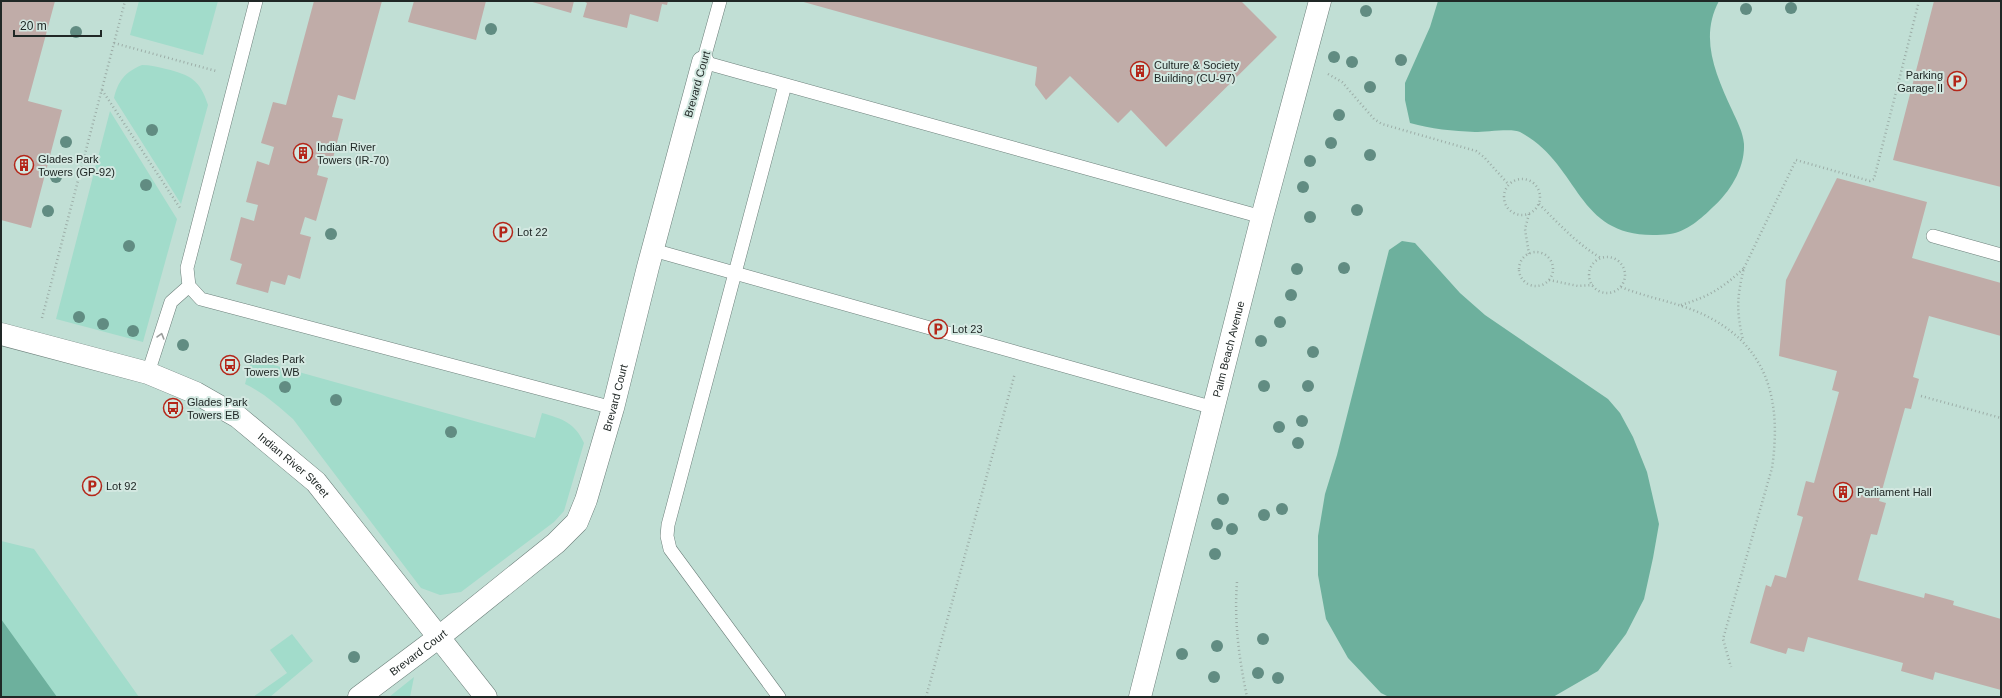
<svg xmlns="http://www.w3.org/2000/svg" width="2002" height="698" font-family="Arial,sans-serif">
<style>
.built{fill:#c1dfd5}
.green{fill:#a2dccb}
.water{fill:#6db09d}
.building{fill:#c0aca8}
.lines{fill:none;stroke-linecap:round;stroke-linejoin:round}
.lane-casing{stroke:#6c7f7a;stroke-width:14}
.street-casing{stroke:#6c7f7a;stroke-width:23}
.path{stroke:#9cada7;stroke-width:2.5;stroke-dasharray:1 3;stroke-linecap:butt}
.lane{stroke:#fff;stroke-width:13}
.street{stroke:#fff;stroke-width:22}
.tree{fill:#618c82}
.oneway{stroke:#9b9e9d}
.labels{text-anchor:middle;stroke-width:4;stroke-linejoin:round;paint-order:stroke}
.poi-label{font-size:11px;fill:#202826;stroke:#d3e8e1;text-anchor:start}
.street-label{font-size:11px;fill:#202826;stroke:#d3e8e1}
</style>
<rect width="100%" height="100%" fill="#d3e8e1"/>
<path class="built" d="M1 1H2001V697H1Z"/>
<path class="green" d="M139 1H218L203 55 130 35Z
M142 65C150 65 158 67 166 69 191 75 200 80 208 105L181 204 114 98C118 81 125 72 142 65Z
M110 111 177 219 143 342 56 319Z
M252 359 535 438 542 413C563 419 575 423 584 443L564 511 554 522 461 592 440 595 421 588 293 419C277 405 264 393 245 384Z
M1 541 34 549 139 697H1Z
M292 634 313 661 270 697H253L287 673 270 650Z
M414 677 410 697H389Z"/>
<path class="water" d="M1438 1H1719C1699 38 1716 75 1732 110 1737 121 1743 132 1744 144 1745 168 1730 192 1713 207 1702 218 1686 232 1670 234 1574 245 1584 166 1520 132 1513 128 1485 132 1475 132 1453 131 1431 129 1410 123L1405 100V83L1430 27Z
M1402 241 1415 243 1460 293 1485 315 1608 399 1620 413 1633 437 1647 472 1659 524 1653 558 1644 599 1626 634 1598 671 1553 697H1389L1381 693 1348 658 1326 619 1318 575V536L1325 494 1337 455 1389 250Z
M1 619 57 697H1Z"/>
<path class="building" d="M1 1H55L28 101 62 110 31 228 1 220Z
M314 1H382L355 100 338 95 332 117 343 119 332 162 321 159 317 175 328 178 316 221 305 217 300 234 311 237 300 279 288 275 285 285 271 281 268 293 236 284 242 264 230 260 241 217 254 221 258 205 246 202 257 161 269 165 274 147 261 143 273 102 286 105Z
M414 1H486L476 40 408 22Z
M529 1H574L571 13Z
M583 1H668L667 5 662 4 658 22 630 14 627 28 583 17 587 3Z
M800 1H1241L1277 37 1166 147 1131 110 1118 123 1070 76 1046 100 1035 85 1037 67Z
M1934 1H2001V187L1893 160Z
M1837 178 1927 202 1912 258 2001 283V336L1929 316 1913 377 1919 379 1911 409 1905 408 1879 501 1886 503 1877 535 1871 534 1858 580 1924 598 1925 593 1954 601 1953 605 2001 619V690L1935 672 1933 680 1901 671 1903 663 1808 637 1804 652 1788 648 1786 654 1750 643 1766 585 1771 587 1775 575 1786 578 1803 517 1797 515 1806 481 1814 483 1839 392 1832 390 1837 371 1779 356 1786 280Z"/>
<g class="lines">
<g class="lane-casing">
<path id="lane" d="M256 1 187 268 189 286 201 299 613 408
M720 1 703 62 1262 217
M1933 236 2001 255
M653 250 1214 408
M148 373 171 302 189 286
M779 697 670 549 667 536 668 525 785 85"/>
</g>
<g class="street-casing">
<g id="street">
<path id="s1" d="M1 334 148 373 196 393 238 417 316 482 486 697"/>
<path id="s2" d="M359 697 439 637 556 543 577 522 586 500 613 408 648 267 703 62"/>
<path id="s3" d="M1140 697 1262 217 1320 1"/>
</g>
</g>
<path class="path" d="M114 43 216 71
M1328 74 1342 82 1374 119 1382 124 1476 151 1484 157 1509 185
M102 90 180 208
M1504 197a18 18 0 1 1 36 0a18 18 0 1 1-36 0Z
M1539 204C1559 224 1577 244 1601 258
M1529 214 1525 229 1529 254
M1519 269a17 17 0 1 1 34 0a17 17 0 1 1-34 0Z
M1589 275a18 18 0 1 1 36 0a18 18 0 1 1-36 0Z
M1744 268 1796 160 1870 181 1874 179 1919 1
M1549 280 1578 286 1593 285
M1621 287C1650 299 1684 303 1712 319 1771 351 1781 407 1772 468L1723 639 1731 667
M1681 305C1708 297 1723 288 1744 268 1737 297 1736 310 1743 340
M42 318 125 1
M1921 396 2001 418
M1237 582C1234 622 1239 658 1247 697
M926 697 1015 373"/>
<use href="#lane" class="lane"/>
<use href="#street" class="street"/>
</g>
<g class="tree">
<circle cx="1791" cy="8" r="6"/>
<circle cx="1746" cy="9" r="6"/>
<circle cx="1366" cy="11" r="6"/>
<circle cx="491" cy="29" r="6"/>
<circle cx="76" cy="32" r="6"/>
<circle cx="1334" cy="57" r="6"/>
<circle cx="1401" cy="60" r="6"/>
<circle cx="1352" cy="62" r="6"/>
<circle cx="1370" cy="87" r="6"/>
<circle cx="1339" cy="115" r="6"/>
<circle cx="152" cy="130" r="6"/>
<circle cx="66" cy="142" r="6"/>
<circle cx="1331" cy="143" r="6"/>
<circle cx="1370" cy="155" r="6"/>
<circle cx="1310" cy="161" r="6"/>
<circle cx="56" cy="177" r="6"/>
<circle cx="146" cy="185" r="6"/>
<circle cx="1303" cy="187" r="6"/>
<circle cx="1357" cy="210" r="6"/>
<circle cx="48" cy="211" r="6"/>
<circle cx="1310" cy="217" r="6"/>
<circle cx="331" cy="234" r="6"/>
<circle cx="129" cy="246" r="6"/>
<circle cx="1344" cy="268" r="6"/>
<circle cx="1297" cy="269" r="6"/>
<circle cx="1291" cy="295" r="6"/>
<circle cx="79" cy="317" r="6"/>
<circle cx="1280" cy="322" r="6"/>
<circle cx="103" cy="324" r="6"/>
<circle cx="133" cy="331" r="6"/>
<circle cx="1261" cy="341" r="6"/>
<circle cx="183" cy="345" r="6"/>
<circle cx="1313" cy="352" r="6"/>
<circle cx="1264" cy="386" r="6"/>
<circle cx="1308" cy="386" r="6"/>
<circle cx="285" cy="387" r="6"/>
<circle cx="336" cy="400" r="6"/>
<circle cx="1302" cy="421" r="6"/>
<circle cx="1279" cy="427" r="6"/>
<circle cx="451" cy="432" r="6"/>
<circle cx="1298" cy="443" r="6"/>
<circle cx="1223" cy="499" r="6"/>
<circle cx="1282" cy="509" r="6"/>
<circle cx="1264" cy="515" r="6"/>
<circle cx="1217" cy="524" r="6"/>
<circle cx="1232" cy="529" r="6"/>
<circle cx="1215" cy="554" r="6"/>
<circle cx="1263" cy="639" r="6"/>
<circle cx="1217" cy="646" r="6"/>
<circle cx="1182" cy="654" r="6"/>
<circle cx="354" cy="657" r="6"/>
<circle cx="1258" cy="673" r="6"/>
<circle cx="1214" cy="677" r="6"/>
<circle cx="1278" cy="678" r="6"/>
</g>
<defs><path id="oneway-chevron" d="M-2-3.5L2.5 0L-2 3.5" fill="none" stroke-width="1.6" stroke-linecap="round" stroke-linejoin="round"/></defs>
<use class="oneway" href="#oneway-chevron" transform="translate(161 336) rotate(-74)"/>
<defs>
<g id="building-ring" transform="scale(1)"><circle r="9.5" fill="#d3e8e1" stroke="#b42619" stroke-width="1.5"/><path d="M-4-6H4V6H1V3H-1V6H-4ZM-2.5-4.3h1.7v1.8h-1.7ZM.8-4.3h1.7v1.8H.8ZM-2.5-1h1.7V.8h-1.7ZM.8-1h1.7V.8H.8Z" fill="#b42619"/></g>
<g id="parking-ring" transform="scale(1)"><circle r="9.5" fill="#d3e8e1" stroke="#b42619" stroke-width="1.5"/><path d="M-3.5-5.5H1a3.5 3.5 0 0 1 0 7H-1V5.5H-3.5ZM-1-3.4V-.6H.8a1.4 1.4 0 0 0 0-2.8Z" fill="#b42619"/></g>
<g id="bus-ring" transform="scale(1)"><circle r="9.5" fill="#d3e8e1" stroke="#b42619" stroke-width="1.5"/><path d="M-5-6H5V4H4V6H2V4H-2V6H-4V4H-5ZM-3.5-4V0h7V-4ZM-3.5 1.2v1.5H-2V1.2ZM2 1.2v1.5H3.5V1.2Z" fill="#b42619"/></g>
</defs>
<g fill-rule="evenodd">
<use href="#building-ring" x="1140" y="71"/>
<use href="#parking-ring" x="1957" y="81"/>
<use href="#building-ring" x="303" y="153"/>
<use href="#building-ring" x="24" y="165"/>
<use href="#parking-ring" x="503" y="232"/>
<use href="#parking-ring" x="938" y="329"/>
<use href="#bus-ring" x="230" y="365"/>
<use href="#bus-ring" x="173" y="408"/>
<use href="#parking-ring" x="92" y="486"/>
<use href="#building-ring" x="1843" y="492"/>
</g>
<g class="labels">
<g class="poi-label">
<text x="1154" y="69">Culture &amp; Society<tspan x="1154" dy="13">Building (CU-97)</tspan></text>
<text x="1943" y="79" text-anchor="end">Parking<tspan x="1943" dy="13">Garage II</tspan></text>
<text x="317" y="151">Indian River<tspan x="317" dy="13">Towers (IR-70)</tspan></text>
<text x="38" y="163">Glades Park<tspan x="38" dy="13">Towers (GP-92)</tspan></text>
<text x="517" y="236">Lot 22</text>
<text x="952" y="333">Lot 23</text>
<text x="244" y="363">Glades Park<tspan x="244" dy="13">Towers WB</tspan></text>
<text x="187" y="406">Glades Park<tspan x="187" dy="13">Towers EB</tspan></text>
<text x="106" y="490">Lot 92</text>
<text x="1857" y="496">Parliament Hall</text>
</g>
<g class="street-label">
<text transform="translate(697 84) rotate(-74)" y="4">Brevard Court</text>
<text dy="4" stroke="none"><textPath href="#s3" startOffset="359">Palm Beach Avenue</textPath></text>
<text dy="4" stroke="none"><textPath href="#s2" startOffset="410">Brevard Court</textPath></text>
<text dy="4" stroke="none"><textPath href="#s1" startOffset="326">Indian River Street</textPath></text>
<text dy="4" stroke="none"><textPath href="#s2" startOffset="74">Brevard Court</textPath></text>
</g>
</g>
<rect width="2002" height="698" fill="none" stroke="#202826" stroke-width="4"/>
<path d="M14 30v6h87v-6" fill="none" stroke="#202826" stroke-width="2"/>
<text x="20" y="30" font-size="12" fill="#202826" stroke="#d3e8e1" stroke-width="3" paint-order="stroke">20 m</text>
</svg>
